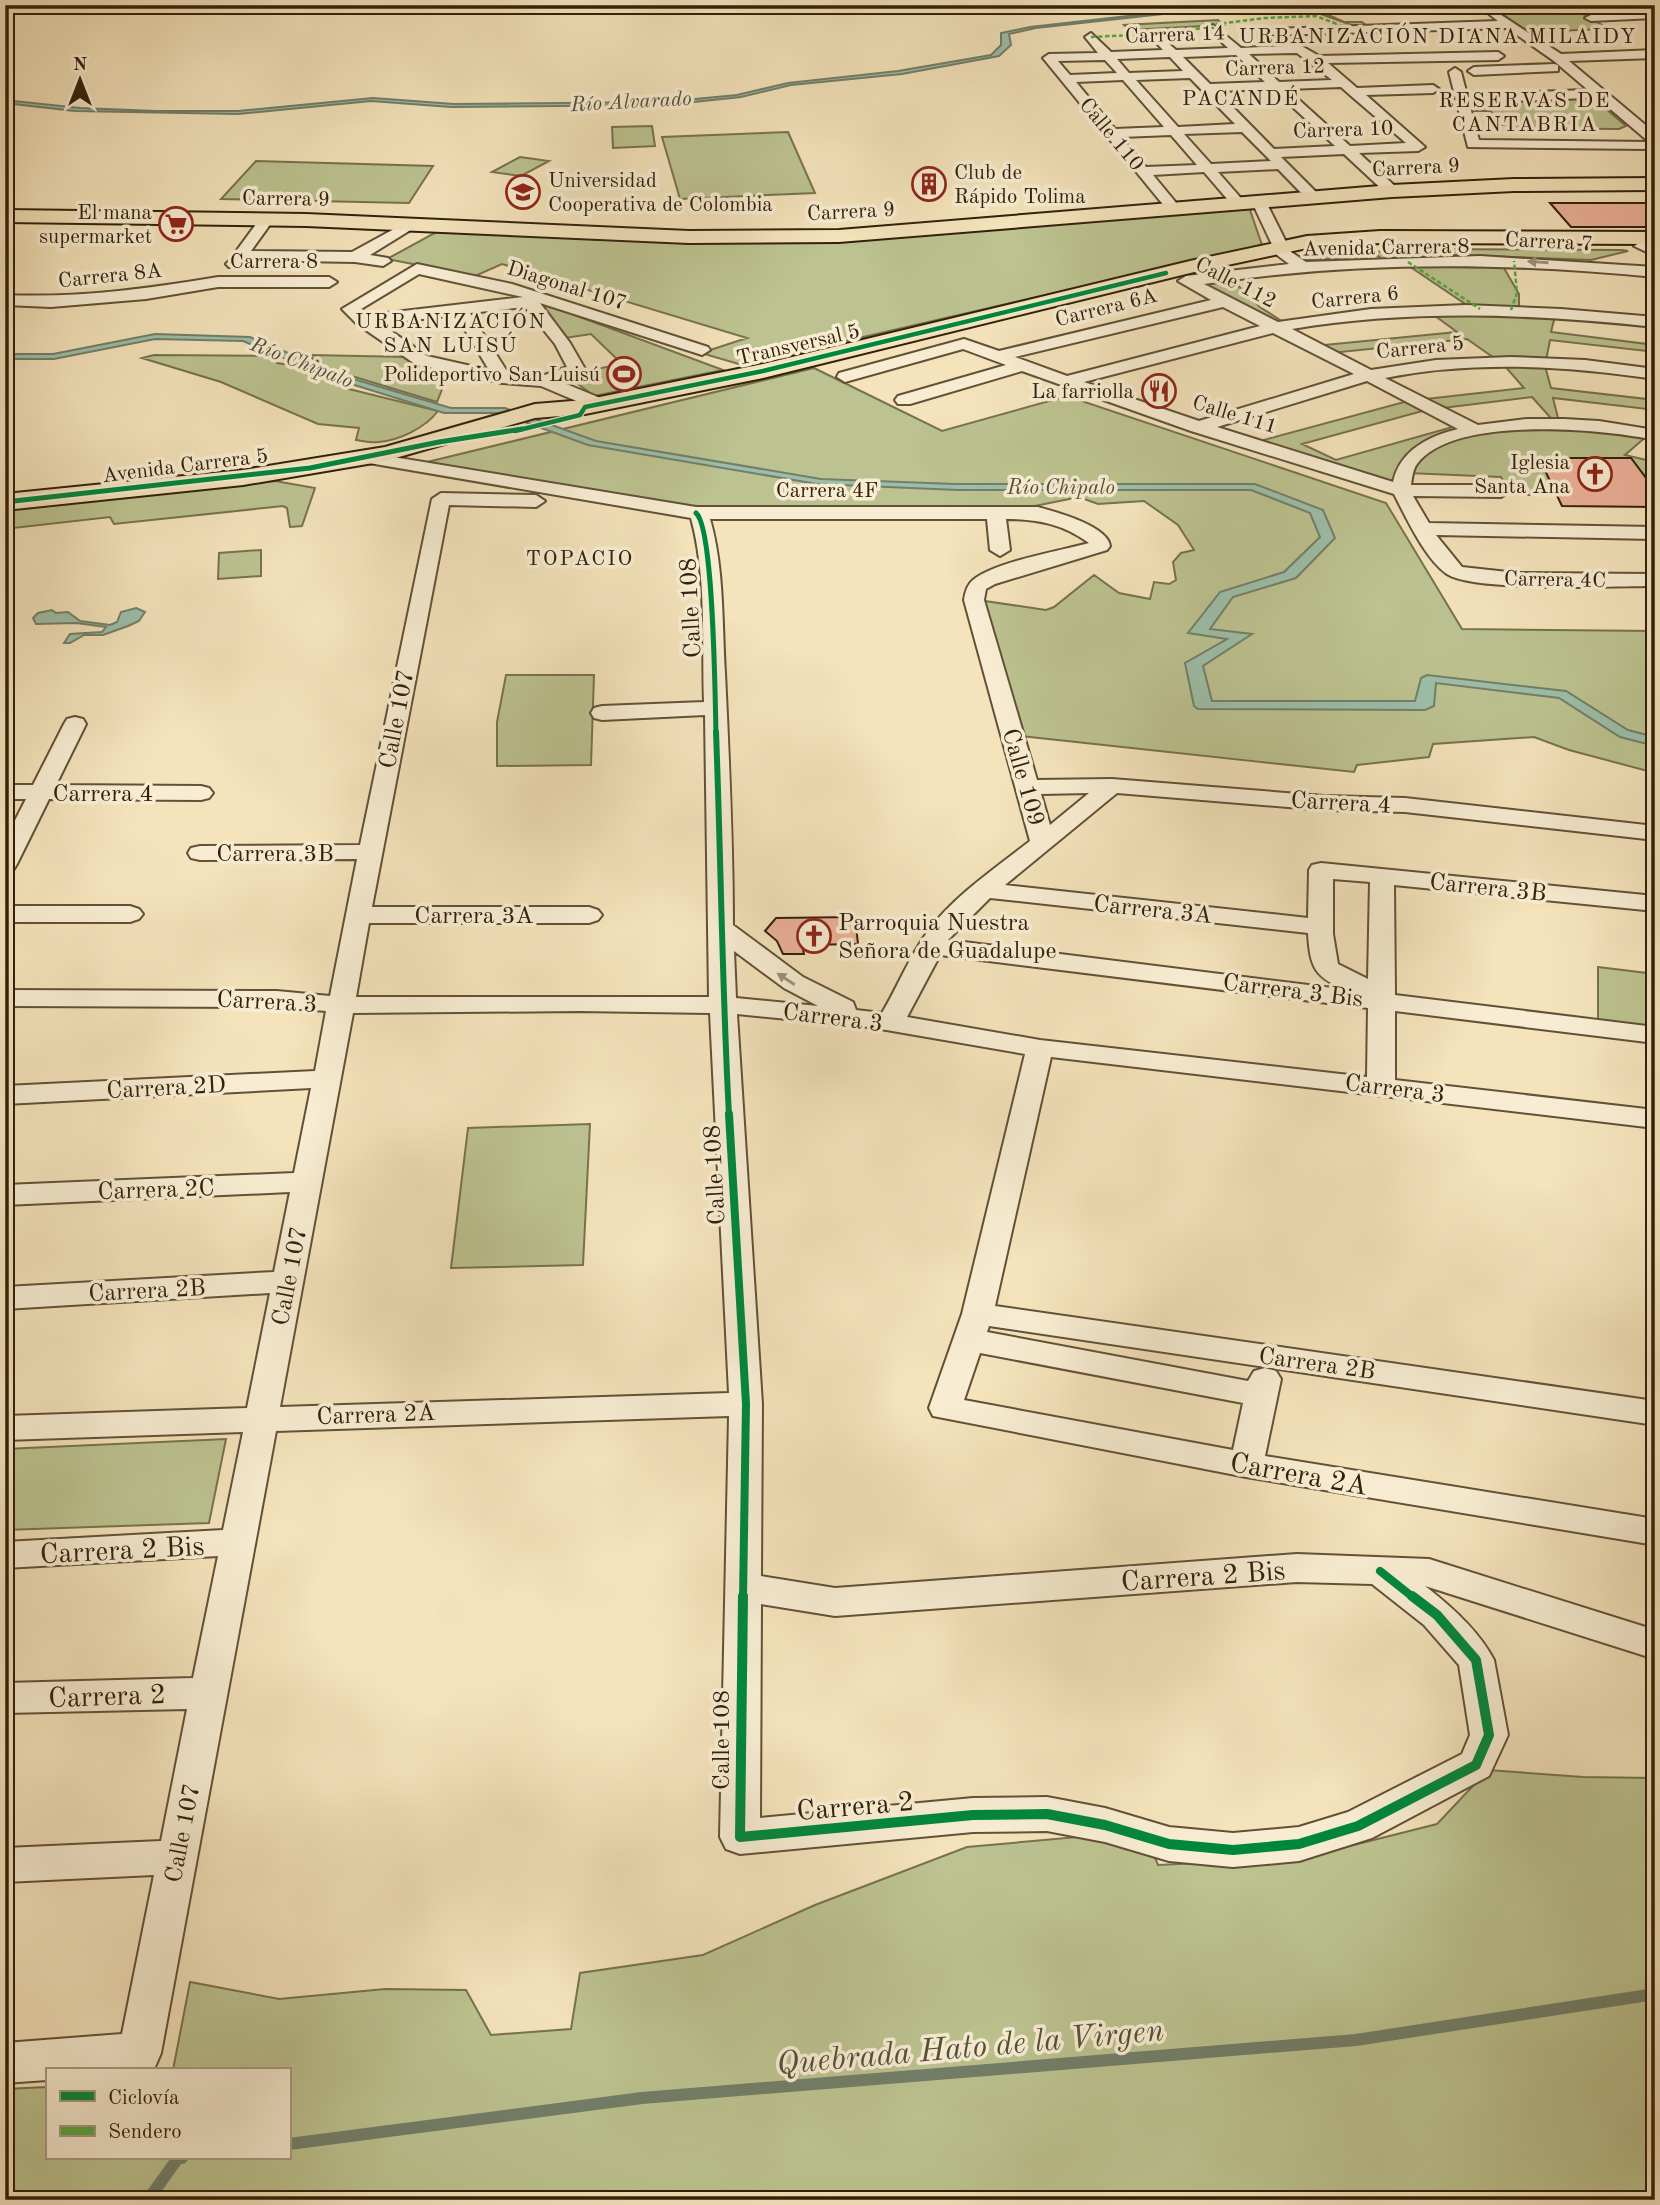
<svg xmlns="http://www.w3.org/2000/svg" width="1660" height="2205" font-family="'Old Standard TT',serif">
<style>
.green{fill:#bcc390;stroke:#77724e;stroke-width:2;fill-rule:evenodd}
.water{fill:#9dbfaa;stroke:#727f6a;stroke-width:2}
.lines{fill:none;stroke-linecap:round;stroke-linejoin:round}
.stream{stroke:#727f6a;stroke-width:12}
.building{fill:#edb29a;stroke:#32200b;stroke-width:2}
.minor-casing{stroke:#625137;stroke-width:4}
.primary-casing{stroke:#32200b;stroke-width:4}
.minor{fill:#f8edd3;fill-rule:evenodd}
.primary{fill:#f4e3bb;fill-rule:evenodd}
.quiet{stroke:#54aa41;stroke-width:2.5;stroke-dasharray:4.5 2.5;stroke-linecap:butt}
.cycleway-far4-casing{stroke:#f8edd3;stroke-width:7}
.cycleway-far3-casing{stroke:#f8edd3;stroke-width:9}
.cycleway-far2-casing{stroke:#f8edd3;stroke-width:10}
.cycleway-far1-casing{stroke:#f8edd3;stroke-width:12}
.cycleway-casing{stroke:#f8edd3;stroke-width:14}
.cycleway-far4{stroke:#00873e;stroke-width:4.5}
.cycleway-far3{stroke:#00873e;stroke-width:5}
.cycleway-far2{stroke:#00873e;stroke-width:6}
.cycleway-far1{stroke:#00873e;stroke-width:8}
.cycleway{stroke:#00873e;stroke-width:10}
.oneway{fill:#9f9179}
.labels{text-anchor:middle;stroke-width:7;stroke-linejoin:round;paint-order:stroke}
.far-street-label{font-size:21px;fill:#32200b;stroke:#f8edd3}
.far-neighbourhood-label{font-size:21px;letter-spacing:2px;fill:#32200b;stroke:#f8edd3}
.far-water-label{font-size:21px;font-style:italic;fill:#52503b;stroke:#f8edd3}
.far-poi-label{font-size:21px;fill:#32200b;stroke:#f8edd3;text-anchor:end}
.street-label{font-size:24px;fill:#32200b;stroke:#f8edd3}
.poi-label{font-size:24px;fill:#32200b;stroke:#f8edd3;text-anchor:start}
.near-street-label{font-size:28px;fill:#32200b;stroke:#f8edd3}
.near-water-label{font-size:32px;font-style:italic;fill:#52503b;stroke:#f8edd3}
</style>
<rect width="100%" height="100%" fill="#f4e3bb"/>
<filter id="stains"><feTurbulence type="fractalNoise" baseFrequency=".00286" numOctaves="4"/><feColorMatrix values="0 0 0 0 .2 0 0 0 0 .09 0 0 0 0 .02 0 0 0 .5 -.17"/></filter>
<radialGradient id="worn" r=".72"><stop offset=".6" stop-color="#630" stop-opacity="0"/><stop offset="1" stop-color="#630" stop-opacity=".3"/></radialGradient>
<path class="green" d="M1295 5H1477L1473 7 1485 12H1477L1473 8 1444 10 1447 13 1322 12 1344 22H1362L1368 27H1357Z
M1489 5H1579L1583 7 1574 9 1609 29 1528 32Z
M1218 20 1224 25 1129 30 1124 25Z
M1591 96 1626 126 1619 129 1510 128 1508 125H1495L1491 111H1471L1469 103H1491V99Z
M652 126 655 146 613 148 612 127Z
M788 132 815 193 680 199 662 137Z
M520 157 549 161 521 176 492 172Z
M256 161 433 166 409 203 221 199Z
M1249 207 1262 245 742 365 701 353 747 338 502 264 475 276 387 259 440 230 722 240Z
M1417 249 1622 250 1628 251 1591 260 1430 254 1431 258 1382 259 1378 256 1309 260 1299 256Z
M1501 263 1519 294V311L1556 312 1551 332 1655 345V352L1550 340 1545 366 1551 388 1655 400V410L1553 398 1560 426 1648 434 1655 429V436L1648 435 1625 455 1655 462V490L1631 458H1540L1557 495H1511L1501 477 1408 473 1401 493 1245 445 1408 401 1524 388 1504 365 1467 339 1321 354 1304 347 1457 332 1431 313 1474 310 1406 264ZM1532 397 1558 426H1456L1336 460 1302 444 1426 410Z
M1230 278 1260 307 1291 327 1273 329 1205 284Z
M534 300 723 370 594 396 566 375 622 364 591 334 565 338Z
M154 355 272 356 277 363 296 366 349 389 438 411C425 428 400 440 379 442 372 443 363 441 356 440L359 428 318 424 221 382 142 358Z
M309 355 410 357 450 369 437 402 322 367Z
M814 368 942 431 1067 396 1386 503 1462 629 1655 631V773L1569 750 1534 737 1433 744 1429 757 1357 765 1354 772 1021 736 978 600 1046 610 1054 607 1094 575 1119 593 1150 599 1154 582 1169 584 1176 580 1173 562 1181 553 1194 550 1178 525 1144 501 1098 504 1079 497 1030 507 704 513 419 464Z
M275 481 315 488 302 526 290 527 287 508 283 506 114 524 110 517 5 529V509Z
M261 550V576L218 579 219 553Z
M506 675H594L591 765 497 766V722Z
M1598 967 1655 974V1028L1598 1020Z
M590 1124 583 1265 451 1268 468 1128Z
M226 1439 209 1523 5 1530V1449Z
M1488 1770 1583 1777 1655 1778V2200H5V2089L47 2087V2158H289V2070H173L190 1982 279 1999 385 1989 466 1990 491 2035 571 2029 580 1973 703 1955 815 1905 967 1847 1144 1831 1158 1865 1302 1858 1437 1824Z"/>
<path class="water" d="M1226 5H1245L1036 28 1009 34 1011 45 999 56 902 74 791 85 741 97 666 105 451 107 371 101 238 114 75 111 5 103V100L80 108 156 111H238L373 98 454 104 664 102 737 95 788 83 898 71 991 55 1001 45V33L1030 27Z
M155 334 250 337 340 375 451 408H505L596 441 821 479 955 484H1255L1323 510 1335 538 1296 578 1233 597 1210 629 1252 634 1203 666 1212 701H1415L1421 678 1427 675 1566 691 1628 730 1655 737V746L1620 737 1559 698 1436 683 1434 706 1425 710 1198 709 1194 706 1185 663 1227 639 1188 633 1220 592 1284 572 1320 537 1310 513 1251 490H958L817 484 588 445 500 413H444L332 378 243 341 155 339 54 359H5V354H53Z
M136 608 145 612 139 621 128 626 103 635H84L70 643H64L70 634 102 632 106 627 76 623 36 624 33 618 38 613 52 610 56 613 68 612 80 621 110 625 117 622 121 612Z"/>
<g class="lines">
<path class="stream" d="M289 2144 642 2098 1356 2040 1655 1994
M148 2200 178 2158H182"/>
</g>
<path class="building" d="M1550 203H1655V227H1571Z
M1539 458H1631L1655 490V507L1562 506Z
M855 917 858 944 802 945 804 954H783L777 941 765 931 776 918Z"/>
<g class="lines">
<g class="minor-casing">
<path id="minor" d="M1495 11 1561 54 1655 50V58L1569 61 1655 133V144L1651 143V148L1646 149 1468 147 1449 72 1455 68 1461 72 1467 95 1585 90 1591 94 1585 98 1469 103 1479 140 1649 142 1554 61 1507 28 1274 35 1268 32 1274 29 1498 21 1489 14Z
M1655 12V18L1591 21 1585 18 1591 15Z
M1213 25 1241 48 1286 46 1278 40 1284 36 1319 56 1498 52 1504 56 1498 60 1328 63 1357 88 1433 85 1439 89 1433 93 1366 95 1425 147 1418 151 1359 153 1397 188V194H1387L1344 154 1281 157 1319 195V201H1309L1278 169 1218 172 1246 204 1239 208 1234 207 1204 172 1153 175 1182 210 1175 214 1170 213 1043 58 1049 54 1098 53 1085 37 1091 33 1111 52 1163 50 1148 34 1154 31 1176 50 1228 48 1207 28ZM1297 53 1332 80 1279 82 1249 54ZM1236 55 1265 82 1210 84 1183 57ZM1170 57 1183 71 1129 73 1117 59ZM1105 60 1117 73 1070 75 1058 61ZM1190 78 1235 124 1178 127 1136 80ZM1123 80 1164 127 1115 129 1076 82ZM1341 87 1350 95 1406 143 1350 146 1287 89ZM1273 89 1335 146 1274 149 1217 91ZM1242 132 1271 161 1211 164 1184 134ZM1171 135 1197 165 1146 167 1121 137Z
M1554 64 1558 65V71L1474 75 1468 71 1474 67Z
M1259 198 1266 202 1291 252 1306 262 1480 256 1655 267V277C1504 262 1354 261 1204 284L1278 322 1371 309 1466 305 1561 309 1655 317V327C1533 314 1413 309 1292 329L1371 370 1436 360 1511 357 1585 360 1655 369V379C1566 366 1474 360 1385 378L1478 425 1527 419H1564L1599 421 1655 430V440C1602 429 1454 415 1417 464 1413 469 1412 478 1411 485H1501L1510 491 1501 497 1413 496 1429 523 1655 527V539L1436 535 1462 567 1517 573 1655 574V586C1616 586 1474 592 1447 574 1425 559 1406 517 1394 494L1191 431 1022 371 910 404H898L895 400 898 396 1006 365 963 349 845 382 837 377 839 373 964 339 999 351 1211 300 1178 281 1186 276 1289 264 1277 255 1252 202ZM1223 307 1260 326 1067 376 1015 357ZM1273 333 1354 374 1199 421 1084 382ZM1367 381 1458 429C1429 436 1400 450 1393 482L1217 427Z
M267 215 274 219 251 251 352 252 405 223H415L417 226 370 255 388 258 391 261 383 266 355 262 245 260 239 267H229L226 264 229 261 262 216Z
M1641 242 1655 246V256L1634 246Z
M417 264 512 284 708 347 710 350 702 355 696 353 540 303 570 343 585 369 583 373 559 381 605 400 608 404 605 408H593L541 386 502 383 415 364 357 324 342 309ZM419 274 523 297 369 315 361 309ZM525 307 555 344 567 367 542 376 508 373 470 313ZM456 315 489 370 427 356 381 324Z
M218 277H329L337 282 329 287H218L146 299 51 307 5 305V295C77 298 147 289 218 277Z
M369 453 696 507H1038C1056 512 1108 526 1110 546L1107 550 995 584 986 589 984 600 1037 780 1112 779 1324 796 1405 798 1655 826V840L1405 812 1324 810 1117 793 1005 885 1308 918 1309 870 1312 865 1321 863 1655 896V911L1394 885 1395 995 1655 1027V1043L1395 1011V1080L1655 1110V1128L1051 1057 995 1306 1655 1401V1425L989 1326 987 1332 1248 1381 1254 1371 1265 1368 1276 1371 1281 1379 1265 1456 1655 1519V1545L1246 1477 933 1416 929 1408 962 1314 1025 1054 869 1027 737 1014 762 1404 761 1576 835 1588 1297 1554 1429 1559 1655 1630V1659L1425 1586C1451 1606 1479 1631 1494 1660L1508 1735 1489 1776 1372 1838 1299 1861 1233 1867 1169 1861 1105 1842 1047 1831 973 1832 740 1854 726 1849 720 1837 729 1416 276 1431 161 2053 155 2067 147 2070H47V2080L5 2083V2043L122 2034 154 1875 5 1882V1848L161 1841 187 1709 5 1713V1683L193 1678 218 1556 5 1568V1542L223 1530 243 1432 5 1440V1416L247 1408 270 1293 5 1309V1287L274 1272 290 1192 5 1205V1185L294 1173 311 1088 5 1104V1086L315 1071 326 1011 277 1007 5 1006V990L277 991 330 996 357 859 200 860 191 858 188 853 191 848 200 846 360 845 432 499 441 493 536 495 545 501 536 507 449 505 372 907H589L598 910 602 915 598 920 589 923H369L356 997H709L705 715 602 720 594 718 591 713 594 708 602 706 704 702C702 642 707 576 691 518L363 462 360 458ZM710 519H987L990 550 1000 556 1010 550 1006 519C1038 519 1063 524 1089 543 1060 551 994 562 973 580 967 585 965 593 964 600L1030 841C997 867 954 896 929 930 911 953 898 986 882 1013L856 1010 853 1002 803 977 733 925C733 841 729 757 725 673 722 623 724 567 710 519ZM1089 793 1050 825 1041 794ZM1333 879 1370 882 1368 979 1338 964 1333 934ZM990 898 1308 933C1310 968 1315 979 1349 990L948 940ZM734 951 784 988 818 1006 736 998ZM940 955 1368 1008 1367 1077 1040 1040 907 1017ZM579 1011 710 1013 729 1393 280 1407 353 1013ZM980 1353 1243 1403 1233 1450 964 1400ZM1297 1582 1372 1584 1424 1625 1459 1665 1470 1735 1462 1754 1348 1812 1299 1827 1233 1833 1169 1827 1105 1808 1047 1797 973 1798 760 1818 761 1604 835 1616Z
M75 717 83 719 86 724 56 785 201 786 209 788 213 793 209 798 201 800 49 799 17 864 14 869 5 871V840L26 799H5V785H33L64 724 67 719Z
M5 906H130L139 909 143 914 139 919 130 922H5Z"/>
</g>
<g class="primary-casing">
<path id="primary" d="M1655 178V190L1514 191 1392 197 839 242 689 243 306 226 5 222V210L306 214 689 231 839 230 1392 185 1514 179Z
M1380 231 1655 232V244L1380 243 1307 248 1190 273 763 378 585 414 535 418 385 461 243 485 5 510V494L243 470 385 447 535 404 585 400 763 364 1190 261 1307 236Z"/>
</g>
<use href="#minor" class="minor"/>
<use href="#primary" class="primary"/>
<path class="quiet" d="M1091 37 1154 34 1151 31 1213 28 1217 24 1265 18 1316 16 1350 29
M1408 262 1480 309
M1511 310 1517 293 1514 261"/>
<g class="cycleway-far4-casing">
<path id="cycleway-far4" d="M515 431 580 415 585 407 763 371 1166 273"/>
</g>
<g class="cycleway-far3-casing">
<path id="cycleway-far3" d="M5 502 310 468 439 442 522 429
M696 513C714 528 715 701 716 733"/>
</g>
<g class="cycleway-far2-casing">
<path id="cycleway-far2" d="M716 732C721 860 722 987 729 1115"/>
</g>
<g class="cycleway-far1-casing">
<path id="cycleway-far1" d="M729 1114 746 1404 743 1598
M1380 1571 1414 1598"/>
</g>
<g class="cycleway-casing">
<path id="cycleway" d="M743 1596 740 1837 973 1815 1047 1814 1105 1825 1169 1844 1233 1850 1299 1844 1358 1826 1476 1765 1489 1735 1476 1660 1437 1615 1412 1596"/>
</g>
<use href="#cycleway-far4" class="cycleway-far4"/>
<use href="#cycleway-far3" class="cycleway-far3"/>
<use href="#cycleway-far2" class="cycleway-far2"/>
<use href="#cycleway-far1" class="cycleway-far1"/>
<use href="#cycleway" class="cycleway"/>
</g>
<defs><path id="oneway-solid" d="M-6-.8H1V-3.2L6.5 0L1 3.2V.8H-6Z" transform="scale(1.75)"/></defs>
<g class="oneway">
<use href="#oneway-solid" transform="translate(1538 262) rotate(-176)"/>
<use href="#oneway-solid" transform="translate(786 979) rotate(-147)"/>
</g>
<defs>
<g id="building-ring" transform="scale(1.75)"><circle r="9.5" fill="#f8edd3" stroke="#8f2418" stroke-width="1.5"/><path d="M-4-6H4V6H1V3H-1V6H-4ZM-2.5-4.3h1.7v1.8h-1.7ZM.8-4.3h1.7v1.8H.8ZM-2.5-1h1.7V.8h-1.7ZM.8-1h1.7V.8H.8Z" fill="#8f2418"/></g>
<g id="university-ring" transform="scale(1.75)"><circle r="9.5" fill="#f8edd3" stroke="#8f2418" stroke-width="1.5"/><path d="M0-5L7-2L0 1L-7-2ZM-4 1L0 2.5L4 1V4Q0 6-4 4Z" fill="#8f2418"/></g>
<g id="supermarket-ring" transform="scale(1.75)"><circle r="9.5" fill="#f8edd3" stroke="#8f2418" stroke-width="1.5"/><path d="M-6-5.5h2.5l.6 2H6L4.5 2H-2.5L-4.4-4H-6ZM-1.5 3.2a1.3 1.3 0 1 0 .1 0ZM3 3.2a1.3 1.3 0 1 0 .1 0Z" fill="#8f2418"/></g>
<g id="stadium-ring" transform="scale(1.75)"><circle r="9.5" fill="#f8edd3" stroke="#8f2418" stroke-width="1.5"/><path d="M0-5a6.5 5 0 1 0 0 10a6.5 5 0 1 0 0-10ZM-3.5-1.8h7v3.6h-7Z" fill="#8f2418"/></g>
<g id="restaurant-ring" transform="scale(1.75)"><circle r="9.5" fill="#f8edd3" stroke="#8f2418" stroke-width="1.5"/><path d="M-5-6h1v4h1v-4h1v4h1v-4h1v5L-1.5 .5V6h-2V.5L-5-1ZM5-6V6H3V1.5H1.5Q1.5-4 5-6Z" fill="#8f2418"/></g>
<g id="church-ring" transform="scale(1.75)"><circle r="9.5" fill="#f8edd3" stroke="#8f2418" stroke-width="1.5"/><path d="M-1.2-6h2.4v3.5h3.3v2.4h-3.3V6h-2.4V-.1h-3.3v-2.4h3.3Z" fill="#8f2418"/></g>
</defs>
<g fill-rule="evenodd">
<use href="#building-ring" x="929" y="184"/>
<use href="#university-ring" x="523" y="192"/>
<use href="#supermarket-ring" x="176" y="224"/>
<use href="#stadium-ring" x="624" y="374"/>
<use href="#restaurant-ring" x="1159" y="391"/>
<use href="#church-ring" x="1595" y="474"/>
<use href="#church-ring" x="814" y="936"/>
</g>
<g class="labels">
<g class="far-street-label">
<text transform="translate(1175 34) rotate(-2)" y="7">Carrera 14</text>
<text transform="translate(1275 67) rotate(-2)" y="7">Carrera 12</text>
<text transform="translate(1343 129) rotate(-2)" y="7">Carrera 10</text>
<text transform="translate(1112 134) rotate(50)" y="7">Calle 110</text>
<text transform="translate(1416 167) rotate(-3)" y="7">Carrera 9</text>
<text transform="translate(286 198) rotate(1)" y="7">Carrera 9</text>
<text transform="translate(851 211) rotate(-3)" y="7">Carrera 9</text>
<text transform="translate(1549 241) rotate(3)" y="7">Carrera 7</text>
<text transform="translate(1386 247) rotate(-1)" y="7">Avenida Carrera 8</text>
<text x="274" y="268">Carrera 8</text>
<text transform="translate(110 275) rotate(-6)" y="7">Carrera 8A</text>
<text transform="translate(1236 282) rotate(27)" y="7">Calle 112</text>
<text transform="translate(567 285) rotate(17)" y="7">Diagonal 107</text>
<text transform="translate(1355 297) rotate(-6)" y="7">Carrera 6</text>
<text transform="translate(1106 307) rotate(-14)" y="7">Carrera 6A</text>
<text transform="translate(798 344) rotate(-13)" y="7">Transversal 5</text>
<text transform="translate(1420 347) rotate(-6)" y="7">Carrera 5</text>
<text transform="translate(1235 414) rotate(17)" y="7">Calle 111</text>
<text transform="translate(185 465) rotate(-7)" y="7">Avenida Carrera 5</text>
<text x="827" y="497">Carrera 4F</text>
<text transform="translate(1555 579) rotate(1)" y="7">Carrera 4C</text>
</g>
<g class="far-neighbourhood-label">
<text x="1438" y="43">URBANIZACIÓN DIANA MILAIDY</text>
<text x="1241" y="105">PACANDÉ</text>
<text x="1525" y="107">RESERVAS DE<tspan x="1525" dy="24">CANTABRIA</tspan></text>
<text x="451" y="328">URBANIZACIÓN<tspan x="451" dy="24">SAN LUISÚ</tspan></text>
<text x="580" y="565">TOPACIO</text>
</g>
<g class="far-water-label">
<text transform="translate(631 101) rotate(-3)" y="7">Río Alvarado</text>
<text transform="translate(302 362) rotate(21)" y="7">Río Chipalo</text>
<text x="1061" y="494">Río Chipalo</text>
</g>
<g class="far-poi-label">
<text x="954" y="179" text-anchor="start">Club de<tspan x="954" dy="24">Rápido Tolima</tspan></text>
<text x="548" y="187" text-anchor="start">Universidad<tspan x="548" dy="24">Cooperativa de Colombia</tspan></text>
<text x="152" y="219">El mana<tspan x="152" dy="24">supermarket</tspan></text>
<text x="600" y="381">Polideportivo San Luisú</text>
<text x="1134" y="398">La farriolla</text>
<text x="1570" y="469">Iglesia<tspan x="1570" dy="24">Santa Ana</tspan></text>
</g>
<g class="street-label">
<text transform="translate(690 608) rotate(-93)" y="8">Calle 108</text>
<text transform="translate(396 719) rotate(-79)" y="8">Calle 107</text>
<text transform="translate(1024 777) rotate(74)" y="8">Calle 109</text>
<text x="103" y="801">Carrera 4</text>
<text transform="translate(1341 802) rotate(3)" y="8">Carrera 4</text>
<text x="275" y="861">Carrera 3B</text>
<text transform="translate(1488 887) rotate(6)" y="8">Carrera 3B</text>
<text transform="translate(1153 909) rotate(6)" y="8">Carrera 3A</text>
<text x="474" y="923">Carrera 3A</text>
<text transform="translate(1293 990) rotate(7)" y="8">Carrera 3 Bis</text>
<text transform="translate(267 1001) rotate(3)" y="8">Carrera 3</text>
<text transform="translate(833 1017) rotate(7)" y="8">Carrera 3</text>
<text transform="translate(166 1087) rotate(-3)" y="8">Carrera 2D</text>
<text transform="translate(1395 1088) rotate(7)" y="8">Carrera 3</text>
<text transform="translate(714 1175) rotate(-93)" y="8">Calle 108</text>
<text transform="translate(156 1189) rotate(-2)" y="8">Carrera 2C</text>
<text transform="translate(289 1276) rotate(-79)" y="8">Calle 107</text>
<text transform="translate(147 1290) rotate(-3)" y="8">Carrera 2B</text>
<text transform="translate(1317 1363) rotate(8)" y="8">Carrera 2B</text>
<text transform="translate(376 1414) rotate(-2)" y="8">Carrera 2A</text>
<text transform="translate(721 1740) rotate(-90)" y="8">Calle 108</text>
<text transform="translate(182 1833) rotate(-79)" y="8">Calle 107</text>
</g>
<g class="poi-label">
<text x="838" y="930">Parroquia Nuestra<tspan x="838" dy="28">Señora de Guadalupe</tspan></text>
</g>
<g class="near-street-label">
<text transform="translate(1299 1473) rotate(10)" y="10">Carrera 2A</text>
<text transform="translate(122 1549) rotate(-3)" y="10">Carrera 2 Bis</text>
<text transform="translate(1203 1575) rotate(-4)" y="10">Carrera 2 Bis</text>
<text transform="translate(107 1695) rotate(-2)" y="10">Carrera 2</text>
<text transform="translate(855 1805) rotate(-5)" y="10">Carrera 2</text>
</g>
<g class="near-water-label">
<text transform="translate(970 2046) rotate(-5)" y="11">Quebrada Hato de la Virgen</text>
</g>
</g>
<rect width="1660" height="2205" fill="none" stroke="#f4e3bb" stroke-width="28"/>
<rect x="7" y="7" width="1646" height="2191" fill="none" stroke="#32200b" stroke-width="3.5"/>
<rect x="14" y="14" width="1632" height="2177" fill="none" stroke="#32200b" stroke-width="2"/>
<rect x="46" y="2068" width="245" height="91" fill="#f8edd3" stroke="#a99b83" stroke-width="2"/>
<rect x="60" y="2091" width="35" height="10" fill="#00873e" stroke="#a99b83" stroke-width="2"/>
<text x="108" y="2104" font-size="21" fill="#32200b">Ciclovía</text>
<rect x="60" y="2126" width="35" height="10" fill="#54aa41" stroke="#a99b83" stroke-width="2"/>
<text x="108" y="2138" font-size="21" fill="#32200b">Sendero</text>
<g transform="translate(80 80)" stroke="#f8edd3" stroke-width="5" paint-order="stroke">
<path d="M0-5L12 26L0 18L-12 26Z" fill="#32200b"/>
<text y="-10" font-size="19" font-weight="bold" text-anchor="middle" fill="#32200b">N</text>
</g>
<rect width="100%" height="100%" filter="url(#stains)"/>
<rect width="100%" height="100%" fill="url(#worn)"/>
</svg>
